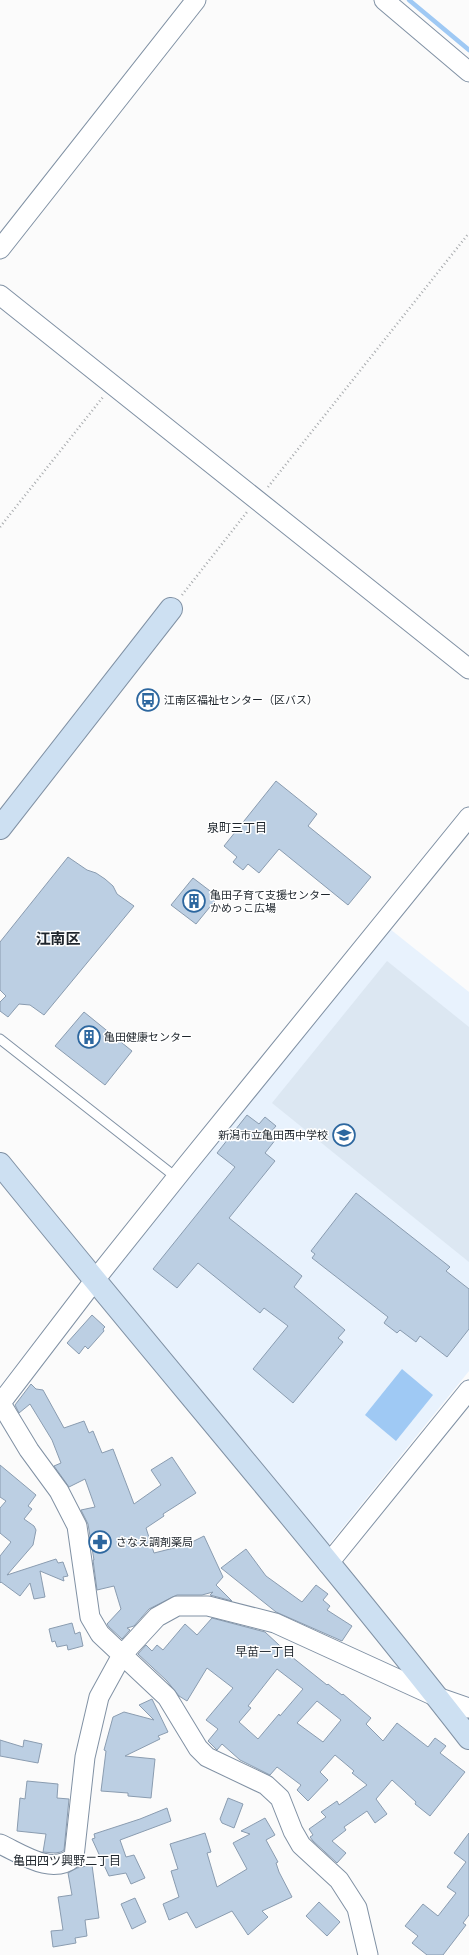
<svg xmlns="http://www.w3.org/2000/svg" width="469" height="1955" font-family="'Space Grotesk','Noto Sans JP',sans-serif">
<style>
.built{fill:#e8f2fd}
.green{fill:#dce7f2}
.water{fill:#9fc9f4}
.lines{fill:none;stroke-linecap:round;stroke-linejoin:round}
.stream{stroke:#9fc9f4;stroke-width:4.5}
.building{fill:#bccfe3;stroke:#8a9cb0;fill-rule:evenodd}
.lane-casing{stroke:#8091a4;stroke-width:11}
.street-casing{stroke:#8091a4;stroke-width:21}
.secondary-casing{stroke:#8091a4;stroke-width:24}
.path{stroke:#a7aaad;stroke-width:2.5;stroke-dasharray:1 3;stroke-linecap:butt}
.lane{stroke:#fff;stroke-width:9}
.street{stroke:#fff;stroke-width:19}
.secondary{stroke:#cde0f2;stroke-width:22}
.labels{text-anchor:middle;stroke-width:3;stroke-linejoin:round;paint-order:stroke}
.poi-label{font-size:11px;fill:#1e252c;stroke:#fff;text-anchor:start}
.neighbourhood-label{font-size:12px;fill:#1e252c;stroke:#fff}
.district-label{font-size:15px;font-weight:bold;fill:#1e252c;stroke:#fff}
</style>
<rect width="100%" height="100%" fill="#fbfbfb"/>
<path class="built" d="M385 925 469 992V1371L327 1547 105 1278Z"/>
<path class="green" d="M387 961 469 1027V1262L272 1103Z"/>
<path class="water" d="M402 1369 433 1395 396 1441 365 1415Z"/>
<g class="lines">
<path class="stream" d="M409 0 469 50"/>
</g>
<path class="building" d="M276 781 317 814 308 826 371 877 348 905 279 849 259 873 248 864 243 870 233 862 237 857 224 846Z
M68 857 87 870 96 873 105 879 113 886 117 894 134 906 44 1015 30 1005 19 1004 8 1017 0 1011V1002L6 996 0 990V942Z
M193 878 218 897 196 924 171 905Z
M84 1012 132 1051 105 1085 55 1046Z
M247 1115 259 1124 265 1117 276 1126 269 1134 276 1139 265 1153 275 1161 229 1218 302 1276 294 1287 345 1330 338 1338 343 1342 293 1403 253 1369 288 1326 264 1308 260 1313 198 1263 177 1288 153 1269 235 1167 217 1153Z
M356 1193 450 1267 446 1271 469 1289V1329L447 1357 420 1336 416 1342 400 1330 397 1333 384 1323 388 1317 312 1258 315 1254 311 1251Z
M92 1315 105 1327 103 1329 104 1331 88 1349 85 1346 79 1354 67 1343Z
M31 1384 36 1389 43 1390 64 1428 84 1421 89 1433 93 1431 102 1453 113 1449 134 1504 161 1485 151 1470 172 1457 196 1493 163 1514 164 1516 146 1528 154 1553 186 1545 204 1536 223 1577 216 1585 232 1601 210 1595 213 1592 202 1595H177L149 1609 134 1626 127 1628 130 1630 122 1639 109 1627 107 1624 121 1609 114 1586 97 1590 93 1560H94L88 1524 81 1510 95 1507 85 1479 69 1487 54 1466 61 1463 52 1440 30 1404 19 1413 15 1405Z
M0 1465 36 1495 28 1506 32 1509 24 1519 34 1526 36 1530 33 1545 7 1575 56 1559 58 1563 63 1562 68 1576 63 1577 64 1581 40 1571 45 1597 34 1599 30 1583 20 1596 1 1582 0 1583V1556L11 1542 0 1533V1508L6 1501 0 1497Z
M246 1549 266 1576 302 1602 316 1585 328 1594 323 1600 330 1606 327 1610 352 1626 342 1641 276 1612 221 1568Z
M212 1618 265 1632 292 1657 327 1685 328 1684 342 1695 343 1694 371 1718 366 1724 383 1741 397 1723 428 1747 435 1738 446 1746 440 1753 465 1772 430 1816 415 1804 416 1802 392 1780 376 1799 387 1814 375 1823 367 1811 344 1827 346 1830 332 1841 346 1853 337 1863 313 1841 310 1837 313 1835 309 1829 326 1817 321 1812 337 1801 339 1805 367 1785 352 1773 354 1771 335 1755 320 1772 328 1780 308 1801 297 1790 301 1785 277 1767 270 1775 240 1760 222 1744 217 1750 208 1741 218 1729 206 1720 233 1688 207 1668 187 1701 179 1696 167 1681 138 1654 146 1645 152 1651 157 1645 163 1650 185 1624 197 1635ZM277 1669 303 1689 280 1716 279 1714 258 1739 239 1722 251 1708 248 1706ZM317 1701 341 1720 323 1742 297 1723Z
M72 1623 75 1634 80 1632 83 1646 68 1650 67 1645 57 1647 55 1641 52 1642 49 1629Z
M152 1699 168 1732 158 1736 160 1739 125 1756 155 1759 151 1798 128 1796V1793L101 1791 106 1751 104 1750 113 1717 124 1712 154 1720 139 1705Z
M0 1740 23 1747 24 1740 42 1744 38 1763 0 1756Z
M27 1781 58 1784 57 1798 69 1799 64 1850 61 1852 55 1853 43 1852 46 1834 17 1831 20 1798 25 1799Z
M228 1798 243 1804 234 1828 222 1823 220 1819Z
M167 1808 171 1821 120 1840 126 1857 134 1855 145 1878 131 1884 126 1873 109 1876 92 1839 95 1838 94 1834 140 1819Z
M265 1818 275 1835 266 1840 278 1862 276 1863 279 1872 292 1897 262 1911 268 1917 248 1935 232 1911 196 1928 187 1912 169 1920 163 1904 179 1897 171 1871 178 1869 170 1844 205 1833 211 1852 207 1853 217 1887 247 1869 233 1843 250 1834 241 1831Z
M469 1833V1915L463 1923 466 1925 443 1955H427L412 1943 418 1936 405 1926 423 1904 438 1916 456 1893 447 1887 466 1862 454 1853Z
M92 1865 99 1918 85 1920 87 1936 75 1938 76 1943 53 1947 51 1931 63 1930 58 1897 72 1895 68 1873 77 1868Z
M135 1898 146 1922 132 1929 121 1904Z
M319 1902 340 1922 327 1936 306 1916Z"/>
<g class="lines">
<g class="lane-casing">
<path id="lane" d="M0 1039 177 1178"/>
</g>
<g class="street-casing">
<path id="street" d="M384 0 469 72
M0 249 196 0
M0 295 469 669
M0 1402 29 1450 59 1491 77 1526 90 1617 100 1634 167 1697 198 1748 207 1757 266 1785 280 1798 293 1831 301 1845 339 1880 357 1908 368 1955
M0 1404 94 1281 185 1167 469 817
M328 1564 469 1390
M0 1844C22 1854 52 1876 74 1857L85 1757 99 1697 122 1655 157 1617 177 1606H208L275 1623 437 1697 469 1708"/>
</g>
<g class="secondary-casing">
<path id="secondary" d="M0 828 171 609
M0 1164C155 1356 317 1543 469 1738"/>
</g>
<path class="path" d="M268 487 469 233
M0 527 103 397
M182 595 247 512"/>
<use href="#lane" class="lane"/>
<use href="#street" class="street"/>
<use href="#secondary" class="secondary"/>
</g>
<defs>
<g id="bus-ring" transform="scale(1.15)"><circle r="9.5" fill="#fff" stroke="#2d679f" stroke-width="1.5"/><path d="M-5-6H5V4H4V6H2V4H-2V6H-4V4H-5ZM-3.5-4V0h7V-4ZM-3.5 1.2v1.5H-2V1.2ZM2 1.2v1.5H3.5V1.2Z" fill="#2d679f"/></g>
<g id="building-ring" transform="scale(1.15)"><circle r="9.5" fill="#fff" stroke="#2d679f" stroke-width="1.5"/><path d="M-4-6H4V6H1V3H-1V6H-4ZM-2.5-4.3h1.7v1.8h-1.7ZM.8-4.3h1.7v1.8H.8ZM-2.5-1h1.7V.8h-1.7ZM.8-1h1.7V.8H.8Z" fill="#2d679f"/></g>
<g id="school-ring" transform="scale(1.15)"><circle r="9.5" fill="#fff" stroke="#2d679f" stroke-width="1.5"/><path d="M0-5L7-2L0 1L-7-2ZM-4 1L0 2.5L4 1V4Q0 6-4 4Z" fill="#2d679f"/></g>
<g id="pharmacy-ring" transform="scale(1.15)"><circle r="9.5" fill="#fff" stroke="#2d679f" stroke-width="1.5"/><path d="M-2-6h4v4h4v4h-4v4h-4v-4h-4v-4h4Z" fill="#2d679f"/></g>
</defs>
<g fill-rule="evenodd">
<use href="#bus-ring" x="148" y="700"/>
<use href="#building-ring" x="194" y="901"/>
<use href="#building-ring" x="89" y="1037"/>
<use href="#school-ring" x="344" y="1135"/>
<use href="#pharmacy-ring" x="100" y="1542"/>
</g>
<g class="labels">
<g class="poi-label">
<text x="164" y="704">江南区福祉センター（区バス）</text>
<text x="210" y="899">亀田子育て支援センター<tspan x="210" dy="13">かめっこ広場</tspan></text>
<text x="104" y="1041">亀田健康センター</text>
<text x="328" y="1139" text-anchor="end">新潟市立亀田西中学校</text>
<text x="116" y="1546">さなえ調剤薬局</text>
</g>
<g class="neighbourhood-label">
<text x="237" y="832">泉町三丁目</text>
<text x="265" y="1656">早苗一丁目</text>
<text x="67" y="1865">亀田四ツ興野二丁目</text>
</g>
<g class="district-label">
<text x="58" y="944">江南区</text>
</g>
</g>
</svg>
